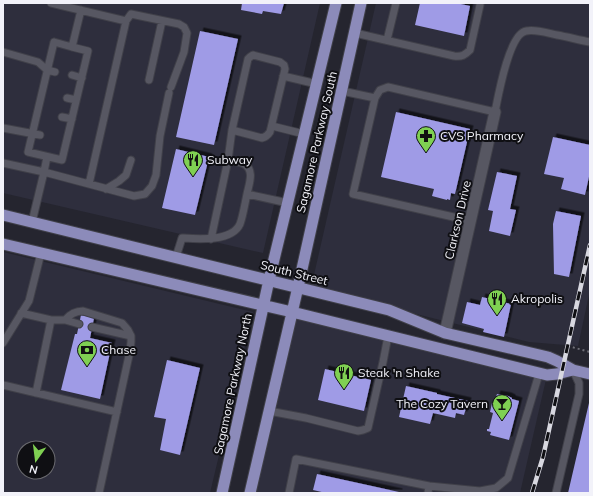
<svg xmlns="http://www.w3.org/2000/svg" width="593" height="496" font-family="Mulish,sans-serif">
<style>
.built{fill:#2e2e3d;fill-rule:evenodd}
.building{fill:#9f9be6;filter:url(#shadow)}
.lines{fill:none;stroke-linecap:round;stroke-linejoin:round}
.service-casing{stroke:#404049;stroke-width:9}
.minor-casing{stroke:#404049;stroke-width:13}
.primary-casing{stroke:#404049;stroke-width:13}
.path{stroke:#707079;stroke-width:2;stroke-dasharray:2 3;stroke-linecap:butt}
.service{stroke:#575762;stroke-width:7}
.minor{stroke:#575762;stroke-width:11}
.primary{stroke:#8c8bba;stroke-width:11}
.rail-casing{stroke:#d8d8e0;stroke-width:4.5}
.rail{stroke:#0f0f13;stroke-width:3;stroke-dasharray:9;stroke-linecap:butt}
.labels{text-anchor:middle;stroke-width:4;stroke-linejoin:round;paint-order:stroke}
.poi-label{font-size:12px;fill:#f2f2f9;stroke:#0f0f13;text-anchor:start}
.street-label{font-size:12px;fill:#f2f2f9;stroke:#0f0f13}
</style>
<defs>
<filter id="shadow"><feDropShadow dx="3.5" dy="-3.5" stdDeviation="0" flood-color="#0009"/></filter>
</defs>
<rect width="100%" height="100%" fill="#25252f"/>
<path class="built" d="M3 3H320L263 253 3 193Z
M376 3H590V290L578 346 529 342 311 288Z
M3 252 253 312 210 493H3ZM24 448H48V472H24Z
M292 312 547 375 520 493H250Z"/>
<path class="building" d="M242 3H284L281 14 263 11 262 14 241 10Z
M420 3H456L470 6 464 36 415 25Z
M200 31 238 39 214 145 176 137Z
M396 112 470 129 455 194 451 193 450 200 447 199V200L432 196 434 189 381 177Z
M553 137 590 145V172L585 195 561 189 564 178 544 174Z
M176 149 209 157 195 215 162 208Z
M497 172 517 176 510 209 516 210 510 236 489 231 493 211 488 210Z
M556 211 581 216 569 277 554 274 553 224Z
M482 297 511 304 504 337 483 332 484 329 462 323 467 302 480 305Z
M81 315 94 318 90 338 112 343 100 399 61 390 75 334H77Z
M167 360 200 368 180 455 160 450 166 419 154 417Z
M325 369 371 380 364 411 318 400Z
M406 386 437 393V394L468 401 464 415 456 413 455 418 433 413 430 424 399 417Z
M497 394 508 396 512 398V399L519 401 509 440 490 435 491 432 487 431V429H489L493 413 490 412 492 403 494 404Z
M589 403 590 493H568Z
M317 474 399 492V493H326L313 490Z"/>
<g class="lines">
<g class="service-casing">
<path id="service" d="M51 3 126 21
M355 33 454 56C462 57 465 55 470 50L480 5V3
M387 40 396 3
M72 47 88 51 62 160 28 152 54 42 72 47 81 10
M3 52 38 62 47 70 55 72
M72 75 82 78
M283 76 317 84
M149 80 162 21
M342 91 375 98 353 194 471 221
M67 98 76 100
M375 98 380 90 388 87 495 112C498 97 509 34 526 31 536 29 547 33 557 35 568 37 579 40 590 42
M62 117 72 119
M272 126 304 134
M3 128 40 135
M228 160C233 161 239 162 244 164 255 170 249 184 247 194
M3 163 44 172 47 157
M89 184 126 21 131 14 179 24 184 27 187 33 184 52 171 87
M106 189 119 181 126 175 131 160
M32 222 44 172 134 196 145 194 152 186 156 175 160 136 169 93
M211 239 228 160 232 130 248 59 250 57 253 55 280 62 284 65 285 69 270 132C268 135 266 137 262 138L232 130
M176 257 182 238C197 239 232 242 240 224 243 216 245 203 247 194L288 203
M21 313 51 320H65C70 314 75 311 83 311L122 323 128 330 131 336V342L130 351 99 493
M65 320 79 324
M92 327 131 336
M3 343 29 301 41 253
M3 385 117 412
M36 393 51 320
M269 411 306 418 358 431 363 430 368 428 383 362 388 336
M429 486 480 491 496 488 508 478 539 374
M289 493 296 459 429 486 428 493
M556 493 579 394V383L573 370"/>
</g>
<g class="minor-casing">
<path id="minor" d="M445 333 495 112"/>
</g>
<g class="primary-casing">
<path id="primary" d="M3 215 389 310 445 333 548 357 557 361 573 370 590 374
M3 244 292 312 547 375 557 374 573 370
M222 493 269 280 336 3
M250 493 298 287 361 3"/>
</g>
<path class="path" d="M568 346 590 352"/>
<use href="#service" class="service"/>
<use href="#minor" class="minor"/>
<use href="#primary" class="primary"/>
<g class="rail-casing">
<path id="rail" d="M532 493 543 457 590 245"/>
</g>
<use href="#rail" class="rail"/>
</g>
<defs>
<g id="pharmacy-pin" transform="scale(1)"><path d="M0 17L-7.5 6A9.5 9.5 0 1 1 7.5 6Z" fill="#7fd052" stroke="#0f0f13"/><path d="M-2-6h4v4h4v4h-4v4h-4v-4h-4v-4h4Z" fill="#111"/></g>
<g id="restaurant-pin" transform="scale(1)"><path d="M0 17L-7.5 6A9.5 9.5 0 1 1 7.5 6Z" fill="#7fd052" stroke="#0f0f13"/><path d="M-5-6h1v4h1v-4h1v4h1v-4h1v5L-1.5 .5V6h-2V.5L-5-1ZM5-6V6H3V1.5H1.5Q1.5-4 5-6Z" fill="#111"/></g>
<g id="bank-pin" transform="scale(1)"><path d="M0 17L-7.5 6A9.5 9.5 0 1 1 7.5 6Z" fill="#7fd052" stroke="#0f0f13"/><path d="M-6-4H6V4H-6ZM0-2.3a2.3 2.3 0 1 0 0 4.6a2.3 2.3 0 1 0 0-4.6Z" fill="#111"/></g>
<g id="bar-pin" transform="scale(1)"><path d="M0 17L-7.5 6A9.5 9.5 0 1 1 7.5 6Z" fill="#7fd052" stroke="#0f0f13"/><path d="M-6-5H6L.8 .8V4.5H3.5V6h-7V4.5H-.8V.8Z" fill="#111"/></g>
</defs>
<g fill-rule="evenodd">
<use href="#pharmacy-pin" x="426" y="136"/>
<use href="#restaurant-pin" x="193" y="160"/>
<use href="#restaurant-pin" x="497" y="299"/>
<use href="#bank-pin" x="87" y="350"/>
<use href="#restaurant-pin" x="344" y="373"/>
<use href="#bar-pin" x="502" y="404"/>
</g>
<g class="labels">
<g class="poi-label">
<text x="440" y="140">CVS Pharmacy</text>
<text x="207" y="164">Subway</text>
<text x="511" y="303">Akropolis</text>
<text x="101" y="354">Chase</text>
<text x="358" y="377">Steak 'n Shake</text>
<text x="488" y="408" text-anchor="end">The Cozy Tavern</text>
</g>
<g class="street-label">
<text transform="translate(317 142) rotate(-77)" y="4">Sagamore Parkway South</text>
<text transform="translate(458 220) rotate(-77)" y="4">Clarkson Drive</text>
<text transform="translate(294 273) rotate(14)" y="4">South Street</text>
<text transform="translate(233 384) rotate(-78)" y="4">Sagamore Parkway North</text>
</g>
</g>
<rect width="593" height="496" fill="none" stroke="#f2f2f9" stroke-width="8"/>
<g transform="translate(36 460) rotate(194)"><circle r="19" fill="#0f0f13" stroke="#6a6a6f"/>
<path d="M0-3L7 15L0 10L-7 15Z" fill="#7fd052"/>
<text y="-6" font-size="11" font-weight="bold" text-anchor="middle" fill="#f2f2f9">N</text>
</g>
</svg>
